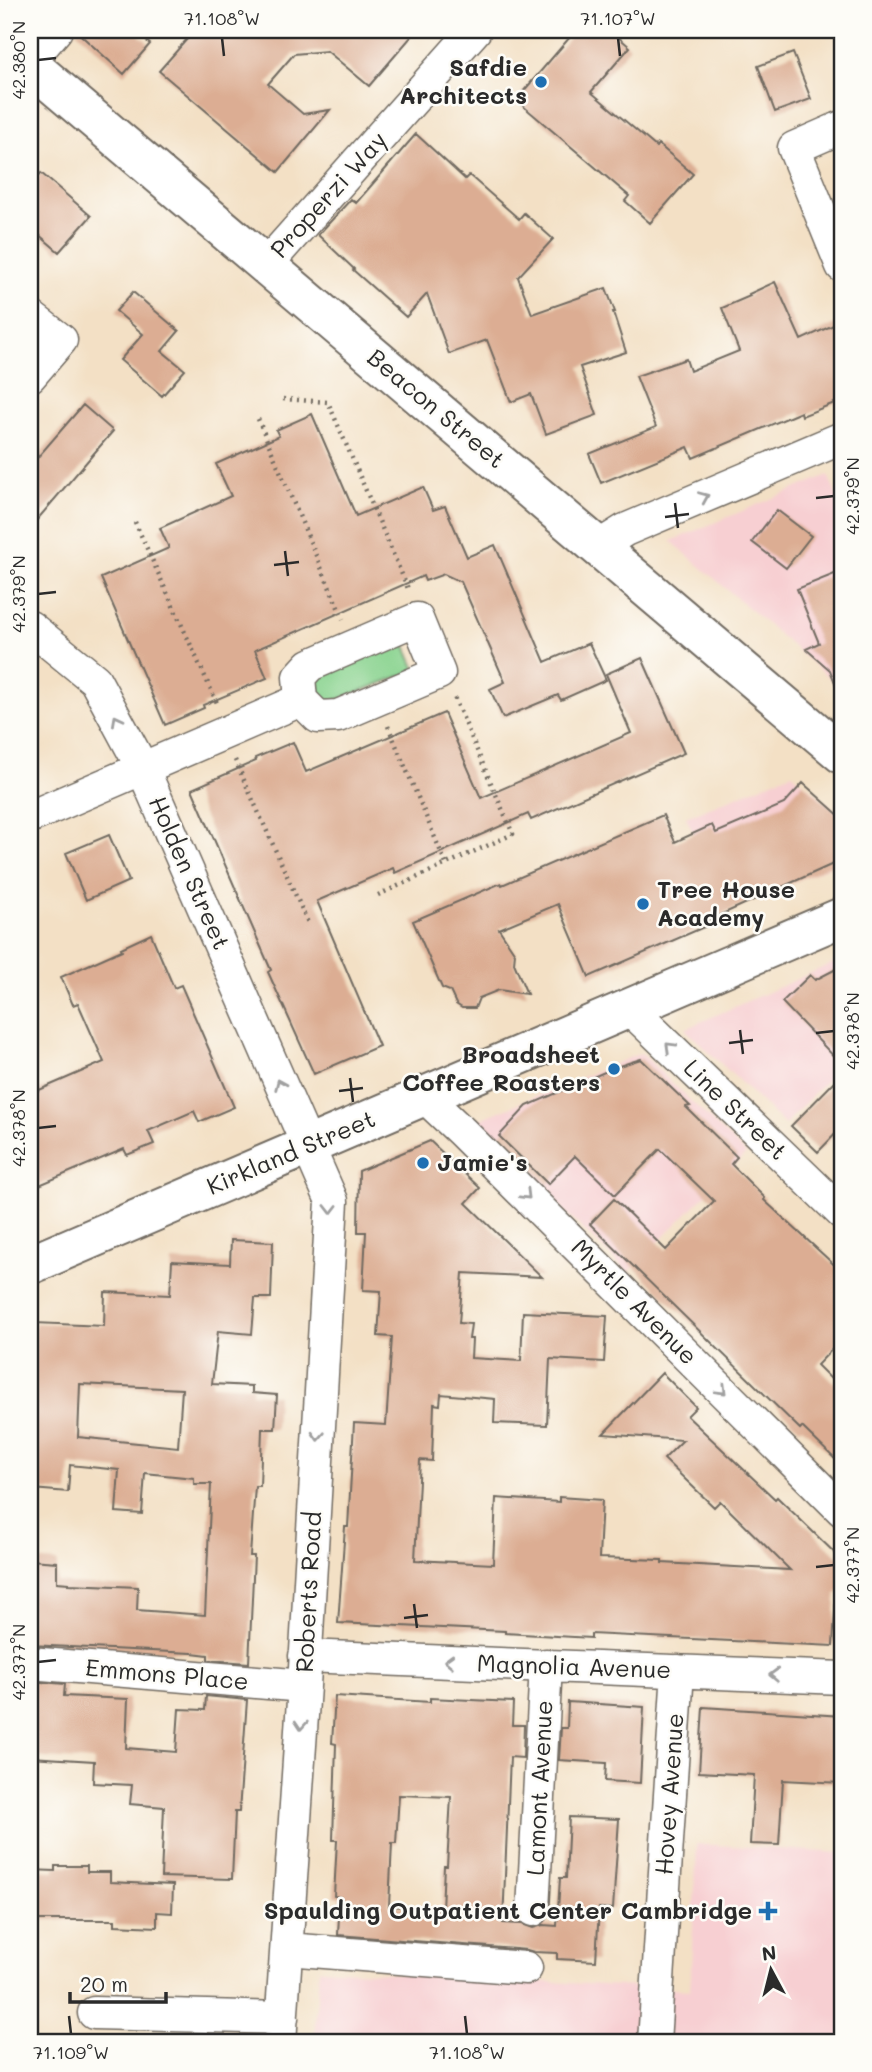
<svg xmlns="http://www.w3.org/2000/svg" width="872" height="2072" font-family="Mali,sans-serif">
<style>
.built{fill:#f7cfd2}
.grass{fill:#89d38f;stroke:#5a7f5d;stroke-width:2}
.building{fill:#dcad93;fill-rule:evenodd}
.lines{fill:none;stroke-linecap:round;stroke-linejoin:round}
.minor-casing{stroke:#716a61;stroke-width:35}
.major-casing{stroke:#716a61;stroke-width:42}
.path{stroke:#716a61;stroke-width:4.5;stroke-dasharray:2 5;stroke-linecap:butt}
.minor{stroke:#fff;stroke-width:32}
.major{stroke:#fff;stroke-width:38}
.oneway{stroke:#a0a0a0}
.ticks{fill:none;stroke:#2b2b2b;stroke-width:2.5}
.poi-dot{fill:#1f6fb2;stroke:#fdfcf7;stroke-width:2.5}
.labels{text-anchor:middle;stroke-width:5;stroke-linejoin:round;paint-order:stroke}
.poi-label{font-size:24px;font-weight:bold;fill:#2b2b2b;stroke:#fdfcf7;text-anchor:end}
.street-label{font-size:24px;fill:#2b2b2b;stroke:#fdfcf7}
.neatline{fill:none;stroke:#2b2b2b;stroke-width:2.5}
.ticks-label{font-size:18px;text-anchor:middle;fill:#2b2b2b}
</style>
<rect width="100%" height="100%" fill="#fdfcf7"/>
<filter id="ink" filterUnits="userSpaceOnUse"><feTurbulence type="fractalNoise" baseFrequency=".0143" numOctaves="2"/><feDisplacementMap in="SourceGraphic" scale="14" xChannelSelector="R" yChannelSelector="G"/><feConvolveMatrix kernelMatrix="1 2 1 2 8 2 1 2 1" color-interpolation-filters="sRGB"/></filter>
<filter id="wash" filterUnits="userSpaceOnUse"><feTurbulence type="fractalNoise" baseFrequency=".00686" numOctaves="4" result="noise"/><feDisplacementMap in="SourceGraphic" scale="28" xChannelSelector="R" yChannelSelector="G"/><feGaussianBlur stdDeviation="1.57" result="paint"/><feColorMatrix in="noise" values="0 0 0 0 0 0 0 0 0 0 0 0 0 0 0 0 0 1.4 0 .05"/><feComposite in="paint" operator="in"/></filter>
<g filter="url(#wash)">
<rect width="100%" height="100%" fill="#f3e0c5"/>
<path class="built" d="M828 475 842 509V689L671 541Z
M792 773 842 816V861L730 910 686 817Z
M842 959V1063L785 1125 685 1029Z
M641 1053 746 1154 628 1273 478 1127 473 1116 478 1120Z
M697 1844 842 1853V2042H314L319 1969 690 1990Z"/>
<path class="grass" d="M401 634 416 670 324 705 309 681Z"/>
<g id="blocks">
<path class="building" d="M75 30H133L150 44 124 74Z
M195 30H417L369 86 327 51 294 54 268 84 303 114 330 110 278 172 159 71Z
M576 30H610L630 47 591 92 656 147 658 144 693 174 650 223 625 201 629 196 516 100Z
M793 53 811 99 775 112 758 66Z
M416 134 465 179 469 175 519 219 524 213 553 239 518 277 532 314 606 288 615 312H613L626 352 580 367 597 415 546 434 531 394 511 402 487 340 449 354 427 294 406 317 353 270 354 269 318 235 351 199 356 203Z
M41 173 91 216 59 252 30 227V186Z
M775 282 801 340 842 321V400L802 416 801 412 693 458 688 447 601 483 589 454 656 427 636 376 686 359 690 371 739 351 722 308 750 296 749 294Z
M133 292 179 331 162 351 185 370 162 396 120 360 143 334 116 311Z
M83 405 113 431 30 528V466Z
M312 414 356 516 423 487 433 510 445 506 467 557 495 545 545 662 589 643 606 680 561 700 558 695 503 718 490 689 505 682 461 582 444 574 425 581 423 576 255 650 267 678 203 705 204 708 165 725 101 578 169 548 160 528 231 496 216 464 279 436 276 430Z
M777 510 811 536 786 568 752 542Z
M842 571V697L841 698 830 670 806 649 819 643 797 589Z
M642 658 684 753 531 820 528 814 395 873 393 868 317 901 379 1046 314 1074 268 972 271 970 192 789 256 761 255 758 293 742 306 772 444 713 481 798 631 733 606 674Z
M803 783 842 818V860L709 920 711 924 589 977 558 904 499 929 515 953 514 963 527 994 499 990 479 998 475 1008H462L456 1004 450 991 442 988 413 921 501 883 502 885 663 815 675 842 712 825 716 833 784 804Z
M109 835 129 881 86 900 66 853Z
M151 934 174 988 181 985 234 1107 199 1122 194 1111 148 1131 154 1144 127 1155 124 1149 30 1189V1094L104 1062 78 1003 73 1005 61 977 122 950 121 948Z
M842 966V1065L782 1002 810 975 815 980Z
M641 1059 690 1106 686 1107 737 1157 731 1164 765 1198 764 1200 842 1272V1339L817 1365 842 1390V1466L802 1427 800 1429 590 1224 614 1199 666 1250 714 1201 660 1149 615 1195 575 1156 548 1184 499 1136 527 1106 616 1067Z
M842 1074V1127L818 1152 791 1126Z
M430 1141 480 1188 466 1203 542 1277 463 1273 459 1323 471 1324 469 1339H472L471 1358 521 1361 523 1312 607 1316 604 1362 550 1359 547 1425 494 1423 495 1399 441 1394 440 1405 434 1404 432 1461 420 1460 415 1560 493 1564 496 1498 559 1502V1497L602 1500 599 1558 662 1560V1563L790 1570 720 1501 714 1507 664 1459 683 1440 603 1434 662 1373 696 1407 687 1416 775 1499 777 1497 842 1560V1589L836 1595 833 1646 591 1634V1638L505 1633V1631L338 1623 345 1527H348L354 1423 386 1425 392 1337 378 1336 381 1291 363 1290 366 1232H358L359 1171Z
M231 1240 273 1242 271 1298H255L252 1334 218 1331 212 1384 252 1386V1393L277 1395 275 1429H262L260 1486H255L250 1556H254L249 1663 208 1660V1655L192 1653 30 1645V1560L57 1562V1582L69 1583V1584L138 1587 137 1610 205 1615 211 1484H194V1478L145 1473 142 1514 116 1512 119 1470 70 1465 68 1492 32 1489 35 1439H30V1341L34 1343 35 1323 104 1326 105 1292 170 1295 172 1261 230 1264ZM80 1384 182 1389 178 1447 78 1437Z
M30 1681 65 1684 64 1696 128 1699 126 1748 176 1752 179 1709 205 1710 206 1696 247 1700 239 1812H235L232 1879 161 1877 164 1807 130 1804 132 1785 93 1783 94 1761 30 1757Z
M335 1696 430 1702V1698L513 1702 512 1725H524L523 1758 510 1757 503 1923 522 1924 533 1928 543 1925 557 1926 560 1878H566L569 1817 619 1819 613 1909 599 1908 596 1961 557 1959V1953L534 1952 527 1950 338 1935 340 1897 334 1896 337 1840H333L336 1744 332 1743ZM399 1795 451 1797 447 1866H444L442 1909 389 1906 392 1843H396Z
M568 1702 644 1707 640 1783 605 1781 606 1763 559 1760 561 1728H567Z
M703 1707 842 1716V1783L783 1780 779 1845 750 1844 754 1775 699 1772Z
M55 1866H87V1872H110V1882L173 1885 172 1913 157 1912V1927L115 1925V1920H30V1870L55 1871Z"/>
</g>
</g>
<g filter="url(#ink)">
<use href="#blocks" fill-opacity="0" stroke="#716a61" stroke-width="2"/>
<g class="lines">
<g class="minor-casing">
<path id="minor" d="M30 60 56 30
M842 127 794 148 842 266
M266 265 475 30
M30 316 61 340 30 376
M598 547 625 530 842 438
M30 627 95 680 143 769 332 1201 304 1686 280 2042
M30 817 301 700 318 717 338 716 439 673 417 619 310 665 299 677 301 700
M629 1008 842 1213
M424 1096 462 1132 842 1510
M305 1656 842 1678
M30 1663 304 1686
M533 1910 546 1665
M287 1949 526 1968
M94 2013 282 2018
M654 2042 678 1671"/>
</g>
<g class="major-casing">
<path id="major" d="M30 65 842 754
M30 1265 842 917"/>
</g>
<path class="path" d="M283 399 328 402 409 591
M258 419 343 619
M135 522 217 703
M388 726 446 864
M235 760 309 925
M378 895 513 834 454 697"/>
<use href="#minor" class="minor"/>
<use href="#major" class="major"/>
</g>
<defs><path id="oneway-chevron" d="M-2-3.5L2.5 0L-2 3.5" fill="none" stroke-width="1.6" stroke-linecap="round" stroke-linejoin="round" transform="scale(1.75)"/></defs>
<g class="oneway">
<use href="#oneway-chevron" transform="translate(704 497) rotate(-23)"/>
<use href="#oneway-chevron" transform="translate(117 720) rotate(-118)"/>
<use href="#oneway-chevron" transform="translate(670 1047) rotate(-136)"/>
<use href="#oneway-chevron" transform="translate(280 1084) rotate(-113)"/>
<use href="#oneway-chevron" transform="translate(526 1195) rotate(45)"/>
<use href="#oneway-chevron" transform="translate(331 1209) rotate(90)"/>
<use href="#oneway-chevron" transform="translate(722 1390) rotate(45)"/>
<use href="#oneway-chevron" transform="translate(318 1436) rotate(93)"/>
<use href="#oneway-chevron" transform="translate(449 1661) rotate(-178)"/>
<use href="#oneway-chevron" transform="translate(774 1675) rotate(-178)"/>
<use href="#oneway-chevron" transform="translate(301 1725) rotate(94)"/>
</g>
</g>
<path class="ticks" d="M222 38 224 56M618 38 620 56M38 60 56 58M816 498 834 496M675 503 678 528M665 517 689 514M285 551 288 576M274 565 299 562M38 594 56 592M740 1030 743 1054M816 1033 834 1031M729 1043 753 1040M350 1078 353 1102M339 1091 363 1088M38 1128 56 1126M816 1567 834 1565M414 1604 417 1628M404 1618 428 1615M38 1662 56 1660M69 2016 71 2034M465 2016 467 2034"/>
<g class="poi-dot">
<circle cx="541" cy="82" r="7"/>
<circle cx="643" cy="904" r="7"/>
<circle cx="614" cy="1069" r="7"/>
<circle cx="423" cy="1163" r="7"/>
<path d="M764.5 1900.5h7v7h7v7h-7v7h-7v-7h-7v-7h7z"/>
</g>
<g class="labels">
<g class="poi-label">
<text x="527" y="76">Safdie<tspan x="527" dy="28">Architects</tspan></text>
<text x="657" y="898" text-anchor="start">Tree House<tspan x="657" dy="28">Academy</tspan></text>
<text x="600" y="1063">Broadsheet<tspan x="600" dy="28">Coffee Roasters</tspan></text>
<text x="437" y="1171" text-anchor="start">Jamie's</text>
<text x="752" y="1919">Spaulding Outpatient Center Cambridge</text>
</g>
<g class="street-label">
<text transform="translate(329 195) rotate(-48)" y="8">Properzi Way</text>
<text transform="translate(436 409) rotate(40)" y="8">Beacon Street</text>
<text transform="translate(189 873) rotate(66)" y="8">Holden Street</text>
<text transform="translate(735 1110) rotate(44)" y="8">Line Street</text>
<text transform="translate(291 1153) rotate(-23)" y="8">Kirkland Street</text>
<text transform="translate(634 1302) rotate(45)" y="8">Myrtle Avenue</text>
<text transform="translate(309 1592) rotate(-87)" y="8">Roberts Road</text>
<text transform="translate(574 1667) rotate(2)" y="8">Magnolia Avenue</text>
<text transform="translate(167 1675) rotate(5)" y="8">Emmons Place</text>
<text transform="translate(540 1788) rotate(-87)" y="8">Lamont Avenue</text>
<text transform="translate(670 1794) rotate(-86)" y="8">Hovey Avenue</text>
</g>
</g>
<rect width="872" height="2072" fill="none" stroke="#fdfcf7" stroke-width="77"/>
<g transform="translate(771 1970) rotate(353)" stroke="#fdfcf7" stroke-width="5" paint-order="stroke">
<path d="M0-5L12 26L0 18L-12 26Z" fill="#2b2b2b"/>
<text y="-10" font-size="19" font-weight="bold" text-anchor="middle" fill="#2b2b2b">N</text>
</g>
<path d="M70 1992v10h96v-10" fill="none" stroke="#2b2b2b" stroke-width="3.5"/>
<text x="80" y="1992" font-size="21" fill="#2b2b2b" stroke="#fdfcf7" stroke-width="5" paint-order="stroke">20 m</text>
<rect x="38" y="38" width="796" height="1996" class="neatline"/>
<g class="ticks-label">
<text x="222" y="25">71.108°W</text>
<text x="618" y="25">71.107°W</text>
<text transform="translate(19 60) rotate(-90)" y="6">42.380°N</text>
<text transform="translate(853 496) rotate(-90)" y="6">42.379°N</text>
<text transform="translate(19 594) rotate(-90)" y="6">42.379°N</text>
<text transform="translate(853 1031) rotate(-90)" y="6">42.378°N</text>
<text transform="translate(19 1128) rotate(-90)" y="6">42.378°N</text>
<text transform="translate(853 1565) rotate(-90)" y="6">42.377°N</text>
<text transform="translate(19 1662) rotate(-90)" y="6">42.377°N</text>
<text x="71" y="2059">71.109°W</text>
<text x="467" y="2059">71.108°W</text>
</g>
</svg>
